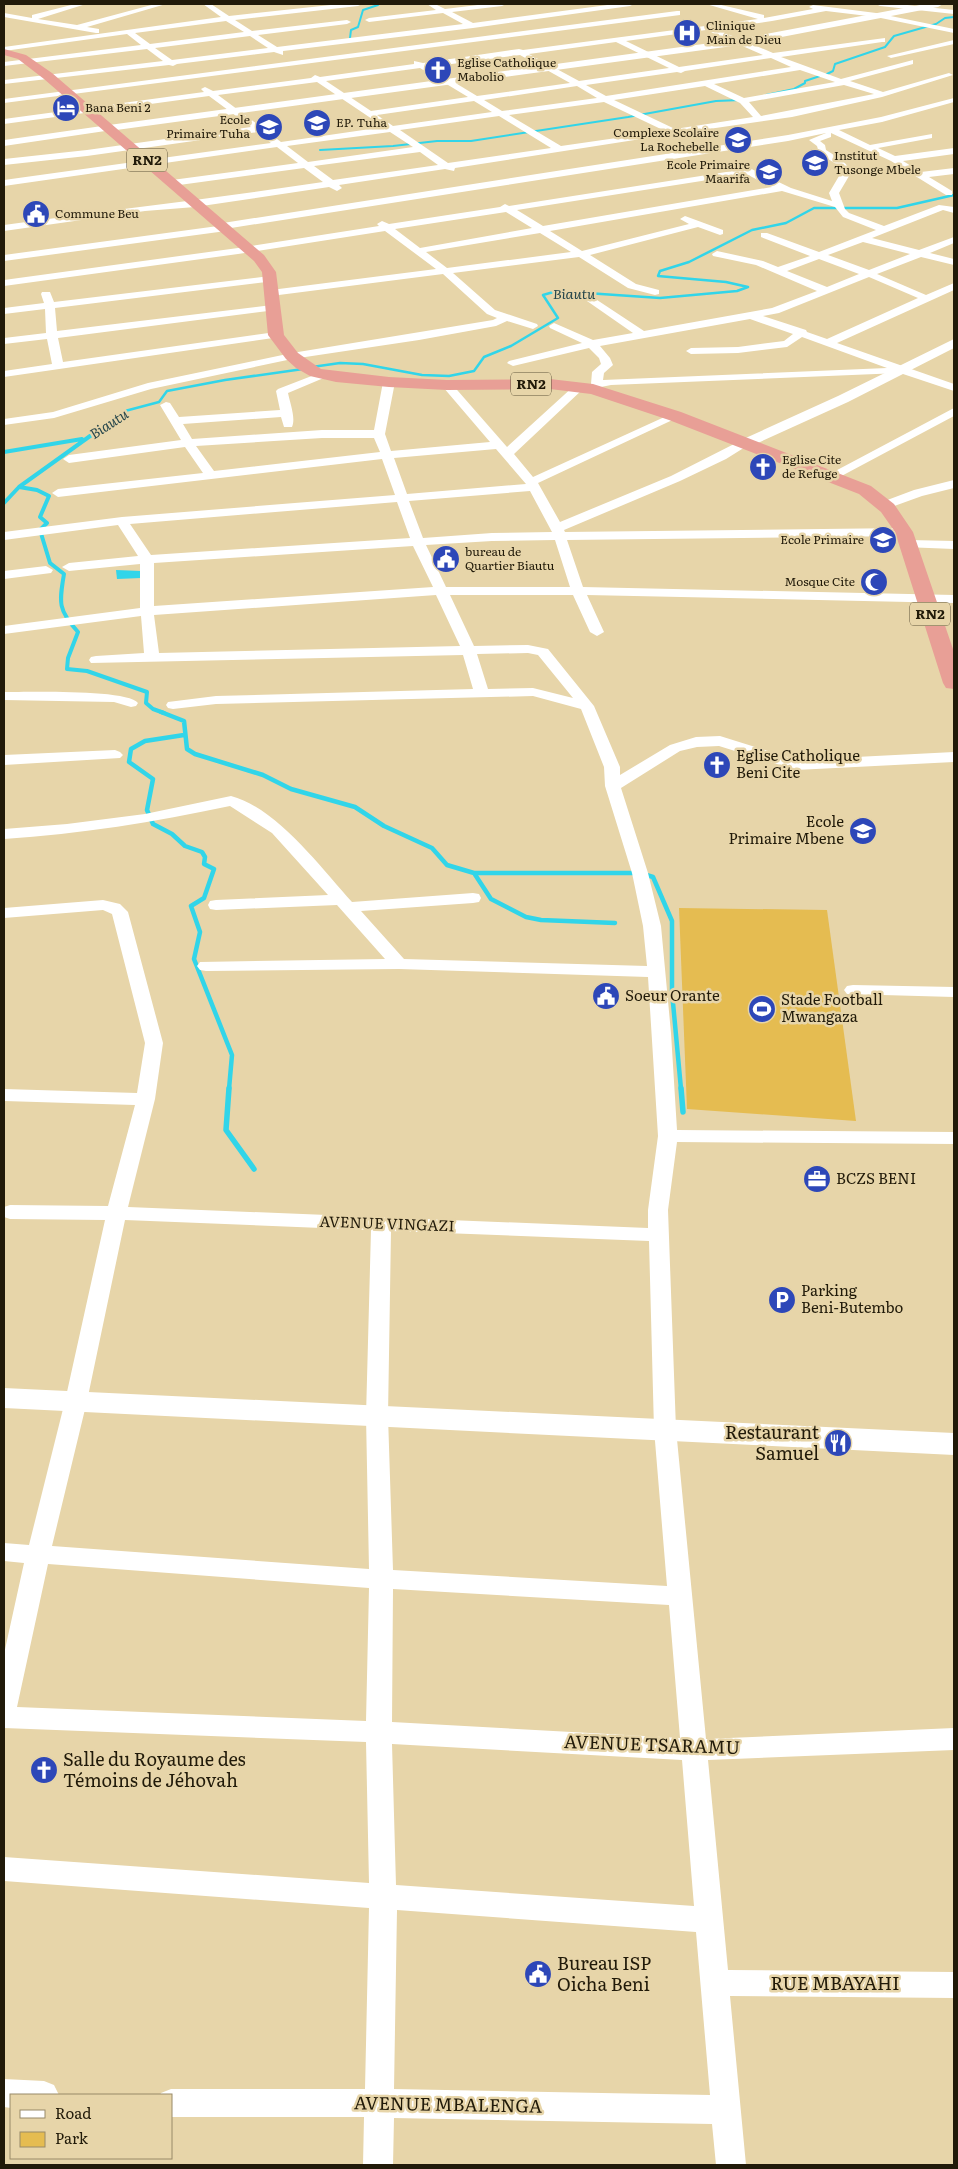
<svg xmlns="http://www.w3.org/2000/svg" width="958" height="2169" font-family="Literata,serif">
<style>
.green{fill:#e5bc51}
.water{fill:#31d5e9}
.lines{fill:none;stroke-linecap:round;stroke-linejoin:round}
.stream-far4{stroke:#31d5e9;stroke-width:2}
.stream-far3{stroke:#31d5e9;stroke-width:2.5}
.stream-far2{stroke:#31d5e9;stroke-width:4}
.stream-far1{stroke:#31d5e9;stroke-width:4.5}
.stream{stroke:#31d5e9;stroke-width:5.5}
.minor{fill:#fff;fill-rule:evenodd}
.tertiary{fill:#fff;fill-rule:evenodd}
.trunk{fill:#e89f96;fill-rule:evenodd}
.labels{text-anchor:middle;stroke-width:5;stroke-linejoin:round;paint-order:stroke}
.far-poi-label{font-size:12px;fill:#211a09;stroke:#e7d5a9;text-anchor:start}
.shield{fill:#e7d5a9;stroke:#5c5239;stroke-width:1}
.shield-label{font-size:14px;font-weight:bold;fill:#211a09}
.far-water-label{font-size:14px;font-style:italic;fill:#26464b;stroke:#e7d5a9}
.poi-label{font-size:15px;fill:#211a09;stroke:#e7d5a9;text-anchor:start}
.street-label{font-size:15px;fill:#211a09;stroke:#e7d5a9}
.near-poi-label{font-size:18px;fill:#211a09;stroke:#e7d5a9;text-anchor:start}
.near-street-label{font-size:18px;fill:#211a09;stroke:#e7d5a9}
</style>
<rect width="100%" height="100%" fill="#e7d5a9"/>
<path class="green" d="M679 908 827 910 856 1121 687 1109Z"/>
<path class="water" d="M116 570 141 571V578L117 579Z"/>
<g class="lines">
<path class="stream-far4" d="M125 4H127
M350 38 351 30 358 27 363 10 378 5 376 4
M827 74 833 71 835 64 885 47 894 36 936 24 945 18 954 17
M766 95 794 89 805 83V81L820 76
M320 150 393 146 437 141H471L628 117 716 101 741 100"/>
<path class="stream-far3" d="M312 367 340 363 363 364 422 375 449 376 474 371 484 357 511 346 558 318 543 295 557 291 660 298 737 291 748 287 726 282 658 276 660 271 689 262 752 230 786 223 814 208H897L954 195
M116 418 125 411 159 402 167 391 225 380 303 369"/>
<path class="stream-far2" d="M4 452 82 439
M19 487 37 490 49 496 40 517 47 523 40 530 50 563 64 574C59 603 58 610 78 632L68 658 67 669 87 671 147 692 146 703 153 709 164 713
M4 503 19 487 118 416"/>
<path class="stream-far1" d="M161 712 184 721 187 749 195 754 263 775 291 789 355 807 384 826 432 848 447 865 474 873 491 899 526 917 541 920 615 923
M184 735 145 741 131 749 129 762 153 779 147 810 153 824 172 834 185 846 202 852 205 857 204 864 214 869 204 898 191 906 200 932 194 959 232 1055 229 1089
M474 873H640L653 877 672 921V992L681 1089"/>
<path class="stream" d="M229 1088 226 1130 254 1169
M681 1088 683 1112"/>
<path class="minor" d="M75 4H86L38 19 77 25 155 4H166L87 27 99 29V33H96L4 17V13L32 18V15Z
M203 4H211L229 16 340 4H362L358 6 235 20 252 31 347 20 351 22 347 24 258 35 277 47 463 24 443 13 369 22 365 20 369 18 436 10 427 4H435L445 9 486 4H506L502 6 452 12 473 23 615 4H634L630 6 473 28 283 51V55L274 52 177 64 173 66 169 65 4 84V80L163 61 147 49 4 66V62L141 45 127 34 4 51V47L221 17ZM226 21 244 32 150 44 135 33ZM250 36 268 48 172 60 155 48Z
M706 4H717L764 15V18L813 9 809 7 813 5 876 13 954 29V33L876 17 826 11 772 21 716 29 773 53 885 38V42H882L781 57 841 79 913 60V64L850 81 883 92 949 73 953 75 882 97 792 117 681 133 677 136 673 134 455 168 454 171 445 169 339 185 342 188 337 191 329 187 195 207 145 211 4 231V225C110 210 217 198 323 182L304 168 172 186 167 183 172 180 298 163 277 147 4 186V180L271 143 257 132 87 156 4 165V159L87 150 251 127 209 96 4 124V119L204 92 201 89 205 87 213 91 311 78 315 75 320 77 414 64V61L423 63 519 49 523 50 758 19ZM706 30 763 55 679 67 626 41ZM616 42 669 68 579 81 529 54ZM520 55 570 83 477 96 429 67ZM771 58 791 67 606 96 586 85 677 72 681 73 685 71ZM420 68 468 97 371 111 326 81ZM800 70 835 82 744 98 714 84ZM317 82 384 127 281 142 218 95ZM844 85 874 94 761 116 749 102ZM577 86 597 98 502 111 484 100ZM705 86 740 103 753 117 675 129 614 100ZM474 101 492 112 393 126 377 115ZM604 102 665 131 561 146 509 115ZM499 116 551 148 448 163 400 130ZM390 132 413 147 308 162 287 146ZM420 152 438 165 333 180 314 166Z
M876 4H898L954 10V14L880 6Z
M677 11H680V15L4 103V99Z
M954 40V44L891 58 887 56Z
M954 98V102L882 122 839 130 870 145 932 134V138L878 148 895 156 954 148V154L903 161 921 172 954 168V174L929 177 952 191V195H946L891 161 831 133V137L820 141 825 145 826 150 842 160 852 171 839 193 845 209 849 213 884 226 939 205 954 207V213L943 210 872 238 919 250 954 237V243L930 253 954 259V265L921 257 877 274 926 295 954 283V290L837 343 954 384V391L900 373 611 385 601 387 597 391 593 392 587 389 591 384 592 372 601 364 599 358 589 348 513 366 507 363 509 361 582 343 550 328 549 326 554 323 593 340 633 333 587 301 586 299 591 296 644 331 772 308 817 291 756 265 713 256 712 254 717 251 763 261 778 267 810 256 761 237V233H767L819 252 876 230 843 217 835 207 782 191 550 231 582 251 689 224 680 219 685 216 723 230V234L720 235 698 227 590 255 636 284 659 290V294L655 295 628 288 579 257 453 273 495 310 537 324 538 326 533 329 507 321 496 326 419 340 292 359 151 389 54 418 4 425V419L53 412 148 383 292 353 493 320 497 318 487 314 443 274 271 296 266 293 271 290 436 269 385 231 238 254 4 286V280L238 248 379 226 377 224 382 221 389 224 500 207 505 204 509 206 739 170 734 166 739 163 791 188 832 201 829 193 842 171 836 164 819 153 817 146 809 140 826 133 788 141 231 228 226 231 4 261V255L218 226 223 223 788 135 881 117ZM746 174 772 187 543 226 517 210ZM506 212 532 228 420 248 395 229ZM540 233 571 252 447 268 426 252ZM863 242 910 254 869 270 828 255ZM819 259 859 274 827 287 787 271ZM869 277 918 298 827 339 807 332 806 330 763 316 779 313ZM750 319 793 334 784 341 738 347 691 348 686 351 691 354 738 353 787 347 802 337 887 368 603 380 604 373 613 365 610 358 600 346Z
M109 125 112 126V130L4 146V140Z
M270 276 274 277V281L55 308 57 331 272 305 276 306 277 308 276 310 58 338 63 362 276 332 281 335 280 337 4 377V371L52 364 47 339 4 344V338L46 333 45 309 4 314V308L44 303 41 294 42 292H50L54 302Z
M322 372 326 373 328 375 326 377 288 393C290 403 296 418 292 427H284L281 417 183 424 192 439 322 430H374L383 382 389 379 395 382 385 434 391 451 490 442 443 387 441 385 443 383H451L507 447 575 385H583L585 387 583 389 514 454 533 477 671 414 675 413 681 416 538 483 560 522 671 476 740 441H748L750 444 726 459 680 481 564 530 565 532 904 528 910 532 904 536 567 540 583 587 954 595V603L587 595 604 632 597 636 590 632 573 595H450L474 646 528 645 548 649 594 706 620 767V775L670 745 696 737 720 736 797 760 954 752V762L796 770 719 746 697 747 680 751 621 788 648 873 661 926 671 1033 677 1130 954 1132V1144L677 1142 668 1210 676 1429 706 1739 954 1728V1750L708 1760 728 1970 954 1972V1998L730 1996 746 2165H716L712 2124 394 2118 393 2165H363L364 2117H171V2095H160L161 2093 171 2089H365L369 1908 4 1881V1857L369 1883 366 1742 4 1728V1654L24 1563 4 1561V1543L29 1545 65 1401 105 1220 10 1219 4 1217V1207L10 1205 108 1206 135 1105 4 1101V1089L137 1093 145 1043 112 914 103 910 4 918V908L103 900 120 904 128 912 163 1043 155 1099 128 1207 648 1228V1210L658 1136 648 977 399 969 206 971 200 970 197 966 200 962 385 959 337 905 216 910 210 909 208 905 210 901 216 900 328 895 272 833 230 806C154 822 81 834 4 839V829L67 824 145 814 231 796C277 808 321 868 352 902L473 893 479 894 481 898 479 902 473 903 361 911 404 959 647 966 643 926 632 873 605 786 604 767 581 709 533 696 216 704 173 709 168 708 166 705 168 702 216 696 473 689 463 655 91 663 89 660 91 657 96 656 144 653 141 616 4 634V626L140 608V564L69 571 62 567 69 563 138 556 118 525 4 540V532L122 517 395 495 382 459 58 497 52 493 58 489 203 473 185 447 69 463 63 459 69 455 181 440 160 405 166 402 170 403 179 417 280 410 276 391 278 389ZM322 438H374L380 452 214 471 196 446ZM496 449 526 484 407 494 394 458ZM530 491 552 532 492 533 423 538 409 501ZM397 502 410 538 151 555 130 524ZM555 540 570 587H446L426 545 492 541ZM413 546 433 587 154 606V563ZM436 595 460 646 159 653 154 615ZM528 653 538 655 573 698 533 688 488 689 477 654ZM125 1220 371 1230 366 1416 369 1569 52 1546 87 1401ZM391 1231 649 1241 654 1429 667 1586 393 1570 388 1416ZM48 1564 369 1588 366 1721 17 1707ZM393 1589 669 1605 680 1738 392 1722ZM392 1744 682 1760 694 1906 396 1885ZM397 1910 696 1932 710 2095 394 2089Z
M954 408V416L834 480 830 481 824 477Z
M954 480V488L922 496 886 509 880 505 882 502 914 490Z
M909 540 954 541V549L904 547 902 544 904 541Z
M46 566 53 570 51 573 4 579V571Z
M4 692C26 692 128 689 138 703L136 706 131 707 114 702 4 700Z
M115 750 120 752 123 755 120 758 4 765V755Z
M853 985 954 987V997L847 994 844 990 847 986Z
M4 2079 44 2081 54 2085 59 2095H11V2108L4 2107Z"/>
<path class="tertiary" d="M925 4H943L938 7 740 45 109 131 104 128 109 125 740 39Z
M954 339V348L848 402 749 447H739L736 444 739 441 838 396Z
M4 1388 954 1433V1455L4 1408Z"/>
<path class="trunk" d="M4 49 26 55 52 73 264 255 276 272 284 335 298 353 321 369 389 377 447 380 550 379 593 384 681 412 871 486 894 504 913 532 954 652V689L946 688 943 683 895 532 881 512 859 494 669 420 591 394 550 389 447 390 389 387 336 382 310 376 296 368 286 359 268 335 262 272 254 261 44 79 18 59 4 55Z"/>
</g>
<defs>
<g id="hospital-disc" transform="scale(1.4375)"><circle r="9.5" fill="#2d47b8" stroke="#e7d5a9"/><path d="M-5-5h3v3.5h4V-5h3V5h-3V1.5h-4V5h-3Z" fill="#fff"/></g>
<g id="church-disc" transform="scale(1.4375)"><circle r="9.5" fill="#2d47b8" stroke="#e7d5a9"/><path d="M-1.2-6h2.4v3.5h3.3v2.4h-3.3V6h-2.4V-.1h-3.3v-2.4h3.3Z" fill="#fff"/></g>
<g id="hotel-disc" transform="scale(1.4375)"><circle r="9.5" fill="#2d47b8" stroke="#e7d5a9"/><path d="M-6-4.5h1.5V1H6V5H4.5V3h-9V5H-6ZM-4 0a1.8 1.8 0 1 1 3.6 0ZM.5 0V-2.5h3Q6-2.5 6 0Z" fill="#fff"/></g>
<g id="school-disc" transform="scale(1.4375)"><circle r="9.5" fill="#2d47b8" stroke="#e7d5a9"/><path d="M0-5L7-2L0 1L-7-2ZM-4 1L0 2.5L4 1V4Q0 6-4 4Z" fill="#fff"/></g>
<g id="civic-disc" transform="scale(1.4375)"><circle r="9.5" fill="#2d47b8" stroke="#e7d5a9"/><path d="M-.6-6.5H3V-4.5H.6V-3L4-1V1h2V6H-6V1h2V-1L-.6-3ZM-1.2 2.5V6h2.4V2.5Z" fill="#fff"/></g>
<g id="mosque-disc" transform="scale(1.4375)"><circle r="9.5" fill="#2d47b8" stroke="#e7d5a9"/><path d="M3.5-4.9A6 6 0 1 0 3.5 4.9A5 5 0 1 1 3.5-4.9Z" fill="#fff"/></g>
<g id="stadium-disc" transform="scale(1.4375)"><circle r="9.5" fill="#2d47b8" stroke="#e7d5a9"/><path d="M0-5a6.5 5 0 1 0 0 10a6.5 5 0 1 0 0-10ZM-3.5-1.8h7v3.6h-7Z" fill="#fff"/></g>
<g id="office-disc" transform="scale(1.4375)"><circle r="9.5" fill="#2d47b8" stroke="#e7d5a9"/><path d="M-6-3h4V-5.5h4V-3h4V5H-6ZM-1-4.5V-3h2v-1.5ZM-6 0V1H6V0Z" fill="#fff"/></g>
<g id="parking-disc" transform="scale(1.4375)"><circle r="9.5" fill="#2d47b8" stroke="#e7d5a9"/><path d="M-3.5-5.5H1a3.5 3.5 0 0 1 0 7H-1V5.5H-3.5ZM-1-3.4V-.6H.8a1.4 1.4 0 0 0 0-2.8Z" fill="#fff"/></g>
<g id="restaurant-disc" transform="scale(1.4375)"><circle r="9.5" fill="#2d47b8" stroke="#e7d5a9"/><path d="M-5-6h1v4h1v-4h1v4h1v-4h1v5L-1.5 .5V6h-2V.5L-5-1ZM5-6V6H3V1.5H1.5Q1.5-4 5-6Z" fill="#fff"/></g>
</defs>
<g fill-rule="evenodd">
<use href="#hospital-disc" x="687" y="33"/>
<use href="#church-disc" x="438" y="70"/>
<use href="#hotel-disc" x="66" y="108"/>
<use href="#school-disc" x="317" y="123"/>
<use href="#school-disc" x="269" y="127"/>
<use href="#school-disc" x="738" y="140"/>
<use href="#school-disc" x="815" y="163"/>
<use href="#school-disc" x="769" y="172"/>
<use href="#civic-disc" x="36" y="214"/>
<use href="#church-disc" x="763" y="467"/>
<use href="#school-disc" x="883" y="540"/>
<use href="#civic-disc" x="446" y="559"/>
<use href="#mosque-disc" x="874" y="582"/>
<use href="#church-disc" x="717" y="765"/>
<use href="#school-disc" x="863" y="831"/>
<use href="#civic-disc" x="606" y="996"/>
<use href="#stadium-disc" x="762" y="1009"/>
<use href="#office-disc" x="817" y="1179"/>
<use href="#parking-disc" x="782" y="1300"/>
<use href="#restaurant-disc" x="838" y="1443"/>
<use href="#church-disc" x="44" y="1770"/>
<use href="#civic-disc" x="538" y="1974"/>
</g>
<g class="labels">
<g class="far-poi-label">
<text x="706" y="30">Clinique<tspan x="706" dy="14">Main de Dieu</tspan></text>
<text x="457" y="67">Eglise Catholique<tspan x="457" dy="14">Mabolio</tspan></text>
<text x="85" y="112">Bana Beni 2</text>
<text x="250" y="124" text-anchor="end">Ecole<tspan x="250" dy="14">Primaire Tuha</tspan></text>
<text x="336" y="127">EP. Tuha</text>
<text x="719" y="137" text-anchor="end">Complexe Scolaire<tspan x="719" dy="14">La Rochebelle</tspan></text>
<text x="834" y="160">Institut<tspan x="834" dy="14">Tusonge Mbele</tspan></text>
<text x="750" y="169" text-anchor="end">Ecole Primaire<tspan x="750" dy="14">Maarifa</tspan></text>
<text x="55" y="218">Commune Beu</text>
<text x="782" y="464">Eglise Cite<tspan x="782" dy="14">de Refuge</tspan></text>
<text x="864" y="544" text-anchor="end">Ecole Primaire</text>
<text x="465" y="556">bureau de<tspan x="465" dy="14">Quartier Biautu</tspan></text>
<text x="855" y="586" text-anchor="end">Mosque Cite</text>
</g>
<g class="shield">
<rect x="127" y="148.5" width="40" height="23" rx="4"/>
<rect x="511" y="372.5" width="40" height="23" rx="4"/>
<rect x="910" y="602.5" width="40" height="23" rx="4"/>
</g>
<g class="shield-label">
<text x="147" y="165">RN2</text>
<text x="531" y="389">RN2</text>
<text x="930" y="619">RN2</text>
</g>
<g class="far-water-label">
<text x="574" y="299">Biautu</text>
<text transform="translate(109 424) rotate(-33)" y="5">Biautu</text>
</g>
<g class="poi-label">
<text x="736" y="761">Eglise Catholique<tspan x="736" dy="17">Beni Cite</tspan></text>
<text x="844" y="827" text-anchor="end">Ecole<tspan x="844" dy="17">Primaire Mbene</tspan></text>
<text x="625" y="1001">Soeur Orante</text>
<text x="781" y="1005">Stade Football<tspan x="781" dy="17">Mwangaza</tspan></text>
<text x="836" y="1184">BCZS BENI</text>
<text x="801" y="1296">Parking<tspan x="801" dy="17">Beni-Butembo</tspan></text>
</g>
<g class="street-label">
<text transform="translate(387 1224) rotate(2)" y="5">AVENUE VINGAZI</text>
</g>
<g class="near-poi-label">
<text x="819" y="1439" text-anchor="end">Restaurant<tspan x="819" dy="21">Samuel</tspan></text>
<text x="63" y="1766">Salle du Royaume des<tspan x="63" dy="21">Témoins de Jéhovah</tspan></text>
<text x="557" y="1970">Bureau ISP<tspan x="557" dy="21">Oicha Beni</tspan></text>
</g>
<g class="near-street-label">
<text transform="translate(652 1745) rotate(2)" y="6">AVENUE TSARAMU</text>
<text x="835" y="1990">RUE MBAYAHI</text>
<text transform="translate(448 2105) rotate(1)" y="6">AVENUE MBALENGA</text>
</g>
</g>
<rect width="958" height="2169" fill="none" stroke="#211a09" stroke-width="10"/>
<rect x="10" y="2094" width="162" height="65" fill="#e7d5a9" stroke="#988a69"/>
<rect x="20" y="2110" width="25" height="8" fill="#ffffff" stroke="#988a69"/>
<text x="55" y="2119" font-size="15" fill="#211a09">Road</text>
<rect x="20" y="2132" width="25" height="15" fill="#e5bc51" stroke="#988a69"/>
<text x="55" y="2144" font-size="15" fill="#211a09">Park</text>
</svg>
